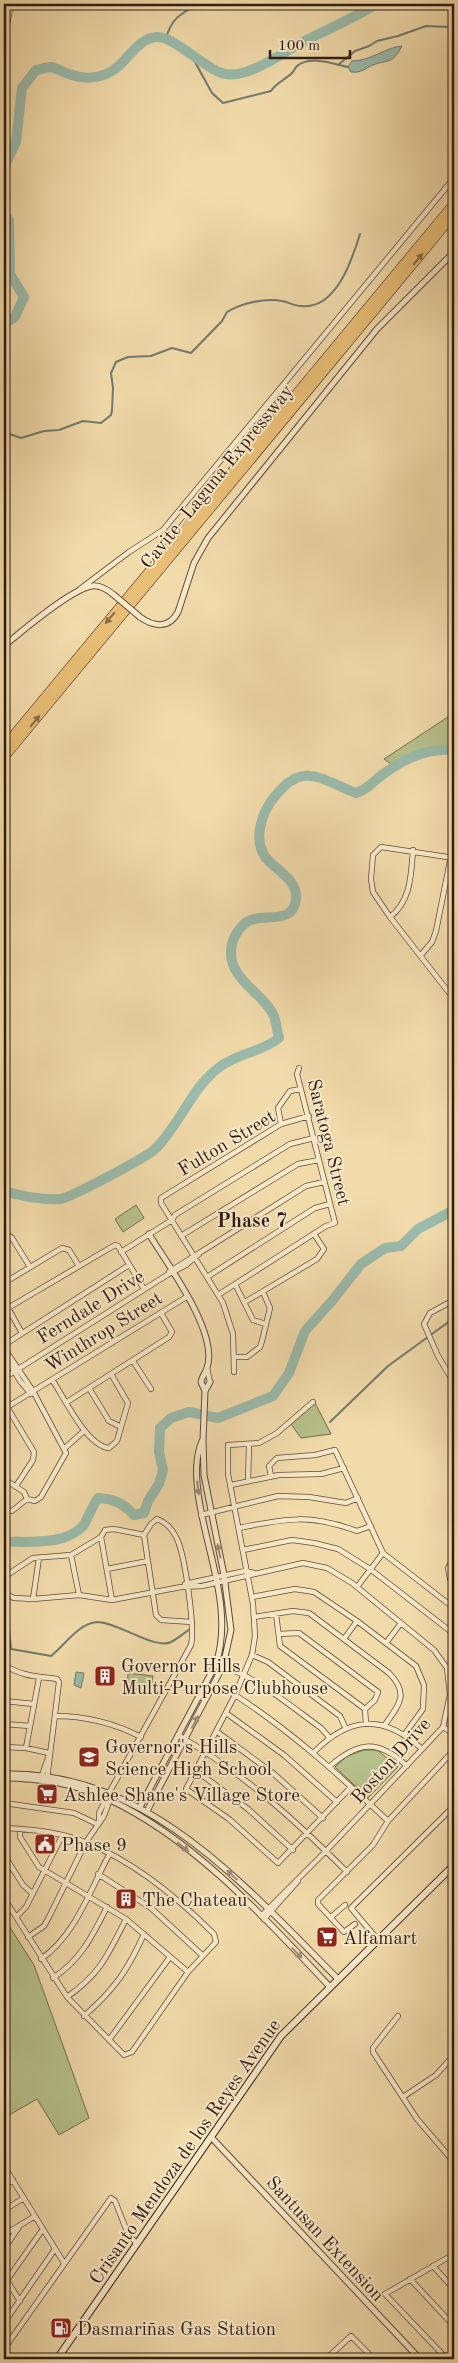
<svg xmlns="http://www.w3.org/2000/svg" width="458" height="2363" font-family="'Old Standard TT',serif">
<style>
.green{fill:#b7c18c;stroke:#736e50}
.water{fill:#9bbbac;stroke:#707b6f}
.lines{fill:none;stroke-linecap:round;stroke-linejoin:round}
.stream{stroke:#707b6f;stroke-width:2}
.river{stroke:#9bbbac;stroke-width:10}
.minor-casing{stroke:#604c3a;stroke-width:6}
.tertiary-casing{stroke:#604c3a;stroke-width:7}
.secondary-casing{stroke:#2f1c14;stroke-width:8}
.motorway-casing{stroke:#2f1c14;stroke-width:9}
.minor{stroke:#f7e8c8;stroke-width:4.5}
.tertiary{stroke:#f7e8c8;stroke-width:5}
.secondary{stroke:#f7e8c8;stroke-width:6}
.motorway{stroke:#e9be76;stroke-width:8}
.tertiary-bridge-casing{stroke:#604c3a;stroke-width:7;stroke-linecap:butt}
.tertiary-bridge{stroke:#f7e8c8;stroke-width:5}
.oneway{fill:#8c6d45}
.oneway2{fill:#9d8c77}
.labels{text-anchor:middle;stroke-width:4;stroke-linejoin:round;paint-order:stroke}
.street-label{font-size:19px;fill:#2f1c14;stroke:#f7e8c8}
.poi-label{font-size:19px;fill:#2f1c14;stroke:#f7e8c8;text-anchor:start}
.neighbourhood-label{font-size:20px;font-weight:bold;fill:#2f1c14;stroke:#f7e8c8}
</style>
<rect width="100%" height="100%" fill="#f2dbab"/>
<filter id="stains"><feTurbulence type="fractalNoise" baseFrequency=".004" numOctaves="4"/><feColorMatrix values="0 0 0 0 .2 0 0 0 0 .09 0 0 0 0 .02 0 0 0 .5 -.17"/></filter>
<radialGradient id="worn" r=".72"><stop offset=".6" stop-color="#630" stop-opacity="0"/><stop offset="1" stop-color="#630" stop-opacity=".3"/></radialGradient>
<path class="green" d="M454 713V750C430 748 415 755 395 767L384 759Z
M136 1205 144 1218 123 1232 115 1219Z
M315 1403 331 1434 301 1438 291 1424Z
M128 1673 153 1676 151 1691 127 1688Z
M364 1750H377L398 1767 368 1798 335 1767 347 1756Z
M4 1918 34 1965 89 2118 59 2135 37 2099 4 2118Z"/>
<path class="water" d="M402 46C392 65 388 59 373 65 364 69 362 73 351 72L348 67 352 61C371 61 386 47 402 46Z
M76 1672 84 1673 81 1688 74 1685Z"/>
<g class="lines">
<path class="stream" d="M166 38C172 18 180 14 198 4
M183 49 195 62 212 93 223 103 271 91C277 82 285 80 292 73 294 71 295 68 297 66 309 55 334 64 348 67
M338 65 355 51 369 46 377 41 398 36 426 26 448 27
M4 432 21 438 44 431 59 430 83 421 101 423 111 415 112 410 113 388 111 373 116 362 128 357 151 356 172 348 191 353 222 321 227 312C242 303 264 298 282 301 288 302 295 306 301 306 336 310 352 260 360 234
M330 1422 388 1366 454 1318
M4 1626 9 1628 11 1649 51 1656C64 1646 79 1623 97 1622 118 1622 154 1650 171 1642 177 1639 184 1633 190 1629"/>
<path class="river" d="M4 167 16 142 22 88 36 70C41 69 47 67 51 67 56 68 61 71 66 73 80 78 92 80 106 74 126 67 135 38 157 37 172 36 202 65 219 72 242 83 279 55 299 44 325 30 351 20 376 4
M4 214 9 221 10 274 24 297 15 317 4 324
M4 1191C21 1196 42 1200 60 1199 70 1198 147 1157 155 1149 180 1125 192 1086 221 1066 239 1053 262 1052 279 1038 277 1031 276 1022 274 1016 263 992 230 981 231 951 231 940 236 932 244 924 259 910 293 928 296 899 298 880 276 870 266 858 252 839 262 811 276 795 304 760 323 781 356 793 366 790 371 784 378 778 401 760 425 748 454 750
M4 1542C29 1541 64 1546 83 1526 88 1519 92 1506 98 1498 114 1499 123 1503 134 1515L144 1513 148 1501 159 1484 163 1470 159 1452 160 1428 171 1418 189 1412 218 1418 273 1396 289 1373 305 1331 332 1301 361 1264 385 1248 401 1246 418 1229 454 1210"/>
<g class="minor-casing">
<path id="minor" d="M4 40 11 4
M80 589 129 552 163 530 454 178
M454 858 381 847 373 855 371 879 373 892 390 917 454 999
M390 917C411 901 411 875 413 850
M421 955 432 942 436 931 454 841
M281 1124 278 1108 290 1091 301 1089
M4 1236 8 1235 12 1238 30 1267
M181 1236 298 1164 319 1160
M121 1252 172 1220 175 1215 290 1144 314 1138
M169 1272 306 1186 324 1182
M4 1273 8 1280
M207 1277 315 1208 330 1204
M4 1283 62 1248 69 1250 79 1266
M235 1284 253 1320 266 1324
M218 1295 326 1226 335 1223 297 1074 299 1068
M454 1300 430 1313 424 1324 438 1356 454 1383
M4 1301 22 1333
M245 1302 317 1259 324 1249 314 1234
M8 1308 115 1245 118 1246 144 1289
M4 1345 129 1265
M4 1348 33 1391 66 1453 41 1497 35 1501 27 1499 12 1511 4 1510
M4 1354 20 1381 31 1394
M234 1357H247L260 1347 262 1341 270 1308 263 1292
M133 1361 151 1389
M207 1368 210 1382
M234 1372 233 1334 223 1303 161 1203V1198L281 1124 309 1116
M4 1378 167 1275 186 1265 199 1254
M53 1381C65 1399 86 1445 109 1448L117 1441 128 1403 111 1374
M89 1388 109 1421 121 1427
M67 1402 169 1337 172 1332 161 1313
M313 1402 277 1433 259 1443 228 1445V1474L253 1604 255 1636 252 1655 235 1695 186 1789 229 1819 278 1863 351 1787
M7 1407 34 1452 33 1460 16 1486
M4 1409 188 1296
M4 1447 5 1451 4 1458
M65 1448 84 1431
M271 1476 269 1466 277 1458 315 1455 335 1450 383 1553 454 1608
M4 1479 24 1492 27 1499
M248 1481 249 1445
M231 1485 279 1475 321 1474 344 1468
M201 1515 278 1496 309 1497 346 1503 358 1498
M239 1528C287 1518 310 1514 357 1531L371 1526
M144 1535 156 1615 161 1620 192 1622
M101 1537 112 1600
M243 1550 292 1540 314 1543 338 1549 370 1569 454 1634
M71 1555 79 1595
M454 1557 448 1568 450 1579 454 1581
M107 1569 148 1561
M4 1577 33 1558 71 1555 101 1537 105 1530 114 1529 144 1535 151 1524 157 1519C165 1522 172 1529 176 1537 185 1553 195 1627 191 1645L109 1793 99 1813V1822
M185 1584 245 1571 254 1573
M357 1587 383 1553
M4 1593 14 1598 33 1599 79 1595 112 1600 181 1587 202 1586 303 1563 327 1568 352 1583 434 1650 447 1668 450 1695 443 1727 326 1851 261 1916
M252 1597 295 1589 314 1592 357 1621 416 1666 424 1685 423 1709 404 1735
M33 1599 39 1558
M276 1614 280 1646 365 1709 366 1724
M254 1617 293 1611 309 1613 389 1673C410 1694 399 1705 384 1726
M279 1634 299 1633 378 1692 375 1700 365 1709
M344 1639 357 1621
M386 1643 401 1623
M252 1655 268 1662 340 1716 345 1727
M4 1665C24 1677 36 1676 57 1679L59 1682 47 1779
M220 1665C258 1678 288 1704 321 1728L329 1737
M235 1695C291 1731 339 1775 388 1821
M4 1701 34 1704
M226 1713 284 1755 337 1802
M55 1716C85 1716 114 1723 141 1737
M4 1724 30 1726
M443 1727 454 1734
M216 1731 274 1774 323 1818
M178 1735C244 1774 293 1818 347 1872
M4 1747 26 1748 49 1753
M26 1748 39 1678
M314 1752C350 1716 383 1714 422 1749
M330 1766C359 1741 378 1739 407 1766
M195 1770 248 1809 293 1850
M41 1778 49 1755
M4 1803 74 1813 97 1824
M4 1828C31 1829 62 1832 87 1843 135 1862 178 1898 214 1934L216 1942 188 1972 132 2052 124 2055 67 1997 4 1898
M20 1829V1837L39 1867 126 1919 188 1972
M4 1855 23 1885 33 1894
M98 1874 151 1908 202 1955
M16 1917 26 1907 62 1836
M331 1917 345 1905
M264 1919 298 1881
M355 1924 344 1932 318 1904V1900L373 1845 388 1821 454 1750
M28 1937 44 1926 49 1917 86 1842 104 1816 110 1799
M378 1940 351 1908 454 1806
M41 1959C75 1936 90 1890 109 1855
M53 1978C81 1960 93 1935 107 1907
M67 1997C100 1974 108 1955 126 1919
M84 2016C114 1990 128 1970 144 1934
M398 2016 373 2048V2052L417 2119 454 2162
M109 2040 170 1957
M403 2097 436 2075 454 2055
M7 2171 64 2263
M4 2186 13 2180
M4 2210 24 2198
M4 2235 35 2216
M4 2249 19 2227
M433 2266 454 2289
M4 2276 20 2301
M410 2279 454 2326
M7 2280 43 2229
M4 2323 55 2249
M4 2349 111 2198 115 2201 128 2234 137 2244
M326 2359 351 2336 374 2359
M447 2359 385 2294 454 2254"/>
</g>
<g class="tertiary-casing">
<path id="tertiary" d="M140 617C154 627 169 629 178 612L194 563 208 538 377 329 454 252
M4 646C22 631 71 589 92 586 100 585 108 590 114 595
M205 1391 210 1382
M4 1774C147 1770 246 1887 338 1979
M4 1778C38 1778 77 1784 108 1799 193 1838 266 1919 330 1987
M140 1807 216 1664C234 1608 205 1549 198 1493 196 1475 195 1458 202 1441
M147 1811 223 1666 231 1630 224 1575 204 1475 203 1440 205 1391 201 1382C202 1376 206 1372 207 1368 219 1332 167 1264 149 1234
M211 2137 420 2359"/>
</g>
<g class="secondary-casing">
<path id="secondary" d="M57 2359 281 2036 454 1865"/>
</g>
<g class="motorway-casing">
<path id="motorway" d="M4 746 454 203
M4 758 454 215"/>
</g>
<use href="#minor" class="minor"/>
<use href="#tertiary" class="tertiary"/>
<use href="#secondary" class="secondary"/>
<use href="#motorway" class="motorway"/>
<g class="tertiary-bridge-casing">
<path id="tertiary-bridge" d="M114 595 140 617"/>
</g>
<use href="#tertiary-bridge" class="tertiary-bridge"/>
</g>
<defs><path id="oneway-solid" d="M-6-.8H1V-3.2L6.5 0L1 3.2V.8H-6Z" transform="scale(1.25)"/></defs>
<g class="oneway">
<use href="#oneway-solid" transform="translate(418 259) rotate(-50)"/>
<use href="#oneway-solid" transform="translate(110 618) rotate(130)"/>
<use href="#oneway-solid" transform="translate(35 721) rotate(-50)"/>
</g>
<g class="oneway2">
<use href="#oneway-solid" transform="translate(198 1488) rotate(83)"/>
<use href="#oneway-solid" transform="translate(219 1551) rotate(-102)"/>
<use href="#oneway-solid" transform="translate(195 1722) rotate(-63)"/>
<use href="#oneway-solid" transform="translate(183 1847) rotate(38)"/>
<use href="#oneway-solid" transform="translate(232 1875) rotate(-137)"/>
<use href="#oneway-solid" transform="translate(297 1953) rotate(46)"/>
</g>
<defs>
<g id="building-square" transform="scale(1.125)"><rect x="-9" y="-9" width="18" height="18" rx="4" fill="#8f2418" stroke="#f7e8c8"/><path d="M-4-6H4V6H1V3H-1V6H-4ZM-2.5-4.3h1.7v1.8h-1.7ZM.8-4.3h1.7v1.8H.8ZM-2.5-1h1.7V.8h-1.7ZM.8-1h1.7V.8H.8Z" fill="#fff"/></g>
<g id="school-square" transform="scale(1.125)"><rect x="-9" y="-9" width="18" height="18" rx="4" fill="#8f2418" stroke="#f7e8c8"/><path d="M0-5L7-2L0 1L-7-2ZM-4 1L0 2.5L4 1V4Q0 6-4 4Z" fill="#fff"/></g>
<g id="supermarket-square" transform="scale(1.125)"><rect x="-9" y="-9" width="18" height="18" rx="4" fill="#8f2418" stroke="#f7e8c8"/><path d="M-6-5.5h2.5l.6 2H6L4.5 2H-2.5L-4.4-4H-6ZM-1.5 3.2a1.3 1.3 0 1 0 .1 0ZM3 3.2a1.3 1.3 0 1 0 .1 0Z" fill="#fff"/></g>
<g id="civic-square" transform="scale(1.125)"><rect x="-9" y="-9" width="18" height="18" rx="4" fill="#8f2418" stroke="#f7e8c8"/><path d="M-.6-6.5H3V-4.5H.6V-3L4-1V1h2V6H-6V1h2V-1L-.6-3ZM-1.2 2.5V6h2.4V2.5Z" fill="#fff"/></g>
<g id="fuel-square" transform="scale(1.125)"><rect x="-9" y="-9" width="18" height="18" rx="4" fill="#8f2418" stroke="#f7e8c8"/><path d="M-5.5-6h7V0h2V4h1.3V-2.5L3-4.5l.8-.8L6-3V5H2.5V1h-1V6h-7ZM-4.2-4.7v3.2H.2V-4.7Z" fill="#fff"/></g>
</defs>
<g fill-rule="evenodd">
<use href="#building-square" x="105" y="1676"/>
<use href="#school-square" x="89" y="1757"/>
<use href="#supermarket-square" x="47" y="1794"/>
<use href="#civic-square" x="45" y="1844"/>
<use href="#building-square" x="126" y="1899"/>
<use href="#supermarket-square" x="327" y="1937"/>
<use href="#fuel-square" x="61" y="2328"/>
</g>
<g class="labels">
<g class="street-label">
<text transform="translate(216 476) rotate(-51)" y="7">Cavite–Laguna Expressway</text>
<text transform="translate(226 1142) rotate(-31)" y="7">Fulton Street</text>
<text transform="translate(330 1142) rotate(76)" y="7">Saratoga Street</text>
<text transform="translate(90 1306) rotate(-32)" y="7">Ferndale Drive</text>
<text transform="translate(103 1331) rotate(-32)" y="7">Winthrop Street</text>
<text transform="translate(390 1760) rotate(-48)" y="7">Boston Drive</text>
<text transform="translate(184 2151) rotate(-55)" y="7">Crisanto Mendoza de los Reyes Avenue</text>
<text transform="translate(326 2238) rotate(47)" y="7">Santusan Extension</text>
</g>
<g class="poi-label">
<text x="121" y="1672">Governor Hills<tspan x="121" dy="22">Multi-Purpose Clubhouse</tspan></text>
<text x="105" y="1753">Governor's Hills<tspan x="105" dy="22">Science High School</tspan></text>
<text x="63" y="1801">Ashlee Shane's Village Store</text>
<text x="61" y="1851">Phase 9</text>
<text x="142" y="1906">The Chateau</text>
<text x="343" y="1944">Alfamart</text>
<text x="77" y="2335">Dasmariñas Gas Station</text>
</g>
<g class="neighbourhood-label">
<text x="252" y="1227">Phase 7</text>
</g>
</g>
<rect width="458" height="2363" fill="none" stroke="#f2dbab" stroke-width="20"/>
<rect x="5" y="5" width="448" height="2353" fill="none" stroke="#2f1c14" stroke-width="2.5"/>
<rect x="10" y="10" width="438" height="2343" fill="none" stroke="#2f1c14"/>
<path d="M270 50v8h80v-8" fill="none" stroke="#2f1c14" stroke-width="2.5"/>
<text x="278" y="50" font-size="15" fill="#2f1c14" stroke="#f7e8c8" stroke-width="4" paint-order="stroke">100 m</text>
<rect width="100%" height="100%" filter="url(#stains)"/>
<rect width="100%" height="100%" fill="url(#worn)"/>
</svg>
